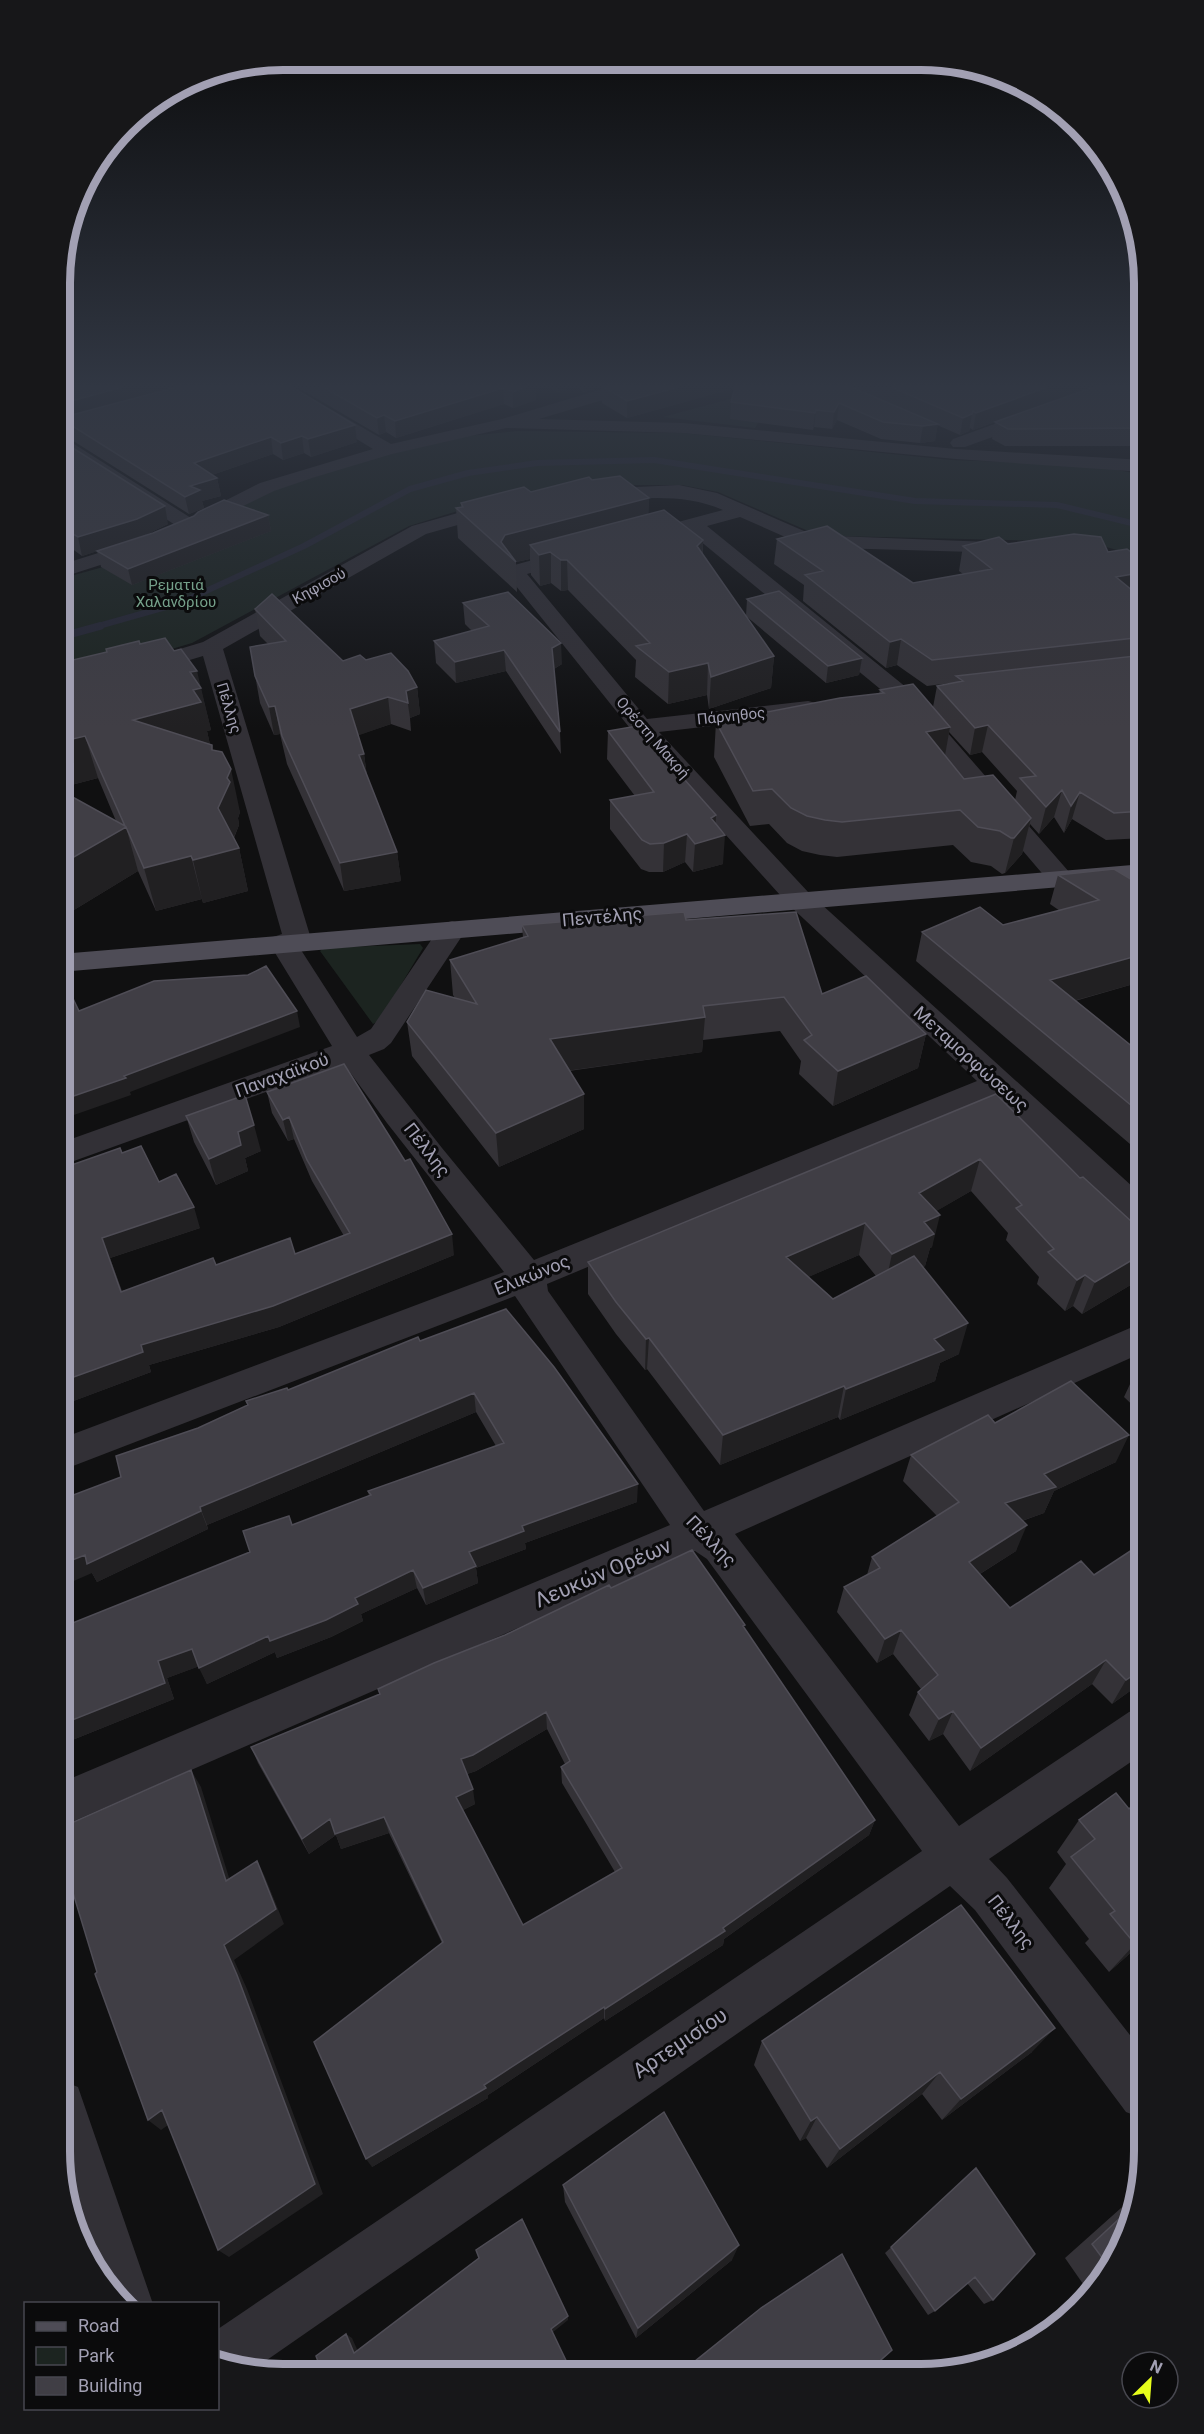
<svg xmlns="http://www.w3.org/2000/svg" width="1204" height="2434" font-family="Roboto,sans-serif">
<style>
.green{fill:#1c2420}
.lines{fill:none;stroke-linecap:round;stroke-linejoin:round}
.stream-far1{stroke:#262735;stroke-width:6}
.stream{stroke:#262735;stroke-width:8}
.minor{fill:#323036;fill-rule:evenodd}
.major{fill:#4e4c56;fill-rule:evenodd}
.wall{fill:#343237;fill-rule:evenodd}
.shaded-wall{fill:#212022}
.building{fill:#403e45;stroke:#4f4d56;stroke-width:1.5;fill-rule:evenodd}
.labels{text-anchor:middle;stroke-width:6;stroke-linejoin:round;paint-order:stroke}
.far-park-label{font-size:15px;fill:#75a08a;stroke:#0b0b0c}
.far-street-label{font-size:15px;fill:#a2a0b3;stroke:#0b0b0c}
.street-label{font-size:18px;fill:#a2a0b3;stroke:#0b0b0c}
.near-street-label{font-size:21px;fill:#a2a0b3;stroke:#0b0b0c}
.rim{fill:none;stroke:#a2a0b3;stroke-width:8}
</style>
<rect width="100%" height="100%" fill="#101011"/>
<path class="green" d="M752 393 771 401 755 428 663 417Z
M517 431 682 433 951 460 1091 465 1144 475V561L1127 553 1089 542 837 536 806 530 718 492 682 485H628L487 502 409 526 192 643 60 682V579L114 564 298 478 430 440Z
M420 944 423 948 380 1020 373 1024 320 951 323 948Z"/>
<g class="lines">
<path class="stream-far1" d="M95 627 180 603 304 546 410 489 468 473 537 463 654 460 915 501 1057 505 1144 526"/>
<path class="stream" d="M60 637 100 626"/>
<path class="minor" d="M271 387H292L391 444 502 419 609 387H636L633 391 539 419 683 423 956 449 1144 460V472L956 459 683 433 506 428 392 454 312 478 274 491 190 532 183 530 60 451V438L66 439 191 518 260 483 373 449Z
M1097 387H1122L1119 391 965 447H953L950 443 953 439Z
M679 485 717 493 804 531 835 536 1016 543 1019 547 1016 551 1009 553 835 548 792 540 740 517 707 526 912 692 1070 873 1074 879 1070 885 1061 887 1052 885 896 702 688 531 640 544 633 542 630 538 633 534 723 510C682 492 640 499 596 501L589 499 586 495 589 491 596 489Z
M500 501 507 503 510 507 507 511 426 534 223 649 312 942 308 948 301 950 357 1037 371 1029 442 924 452 921 462 924 466 930 391 1043 384 1049 369 1055 442 1148 534 1260 977 1081 789 905 633 732 504 571 507 567 573 549 580 551 583 555 580 559 527 574 647 719 808 701 816 703 820 708 816 713 808 715 659 732 809 893 1144 1197V1229L1132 1226 995 1097 547 1284 548 1291 704 1511 1144 1322V1352L735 1534 959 1826 1129 1712 1144 1706V1753L989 1859 1007 1878 1144 2053V2119L1126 2112 975 1910 950 1886 251 2371 218 2361V2329L922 1851 707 1559 695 1551 60 1827V1783L670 1525 515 1296 60 1471V1439L504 1272 387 1123 344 1064 60 1166V1143L332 1046 269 943 273 937 282 934 203 656 60 699V685L203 642 412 526Z
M143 539 150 541 153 545 150 549 60 578V565Z
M60 2080 78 2087 153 2304H123C115 2294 105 2286 98 2276 59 2220 60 2145 60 2080Z"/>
<path class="major" d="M1144 864V880L60 972V954Z"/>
</g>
<path class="wall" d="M60 387 357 442 311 457 304 453 283 460 273 454 212 475 217 478 221 496 202 501 204 508 189 514 67 437 61 436 60 432Z
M297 387H536V400L513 408 504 404 396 438 386 432 379 435Z
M547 387H572L558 392Z
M576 387H601L584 392Z
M602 387H1090L973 430 970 428 969 431 960 435 937 425 935 441 920 443 881 439 837 420 832 429 814 427 813 430 730 419 731 402 735 388 627 418 602 403Z
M1144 387V446H1005L992 439 995 422Z
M60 440 168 524 143 536 268 515 271 531 132 585 101 567 97 551 82 556 71 548 61 550Z
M592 480 649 498 648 514 703 540V555L774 656 771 688 709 709 707 695 668 704 635 677 636 660 568 590 561 591 551 583 540 586 531 575 530 559 516 562 517 592 458 538 456 508H461V503L531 492Z
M777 539 913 583 963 574 959 571 963 546 1008 544 1108 552 1144 572V596L1140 597 1144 600V838L1106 840 1072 819 1064 833 1054 817 1039 834 1030 824 1022 854 1005 873 1002 874 991 866 971 862 953 845 837 857 820 855 802 851 787 843 769 824 750 826 714 757 716 722 879 694 880 690 933 707 937 686 951 683 927 686 897 665 886 668 803 601 804 585 774 564ZM949 732 970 755 982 752 1017 791 1015 800 964 779 945 756Z
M747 599 862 658 859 675 826 683 746 616Z
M463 603 562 664 554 669 560 732 561 754 506 671 456 683 436 663 434 641 472 631 465 624Z
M255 609 343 661 366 660 417 687 420 714 410 718 411 731 391 724 358 735 364 754 367 777 397 852 401 881 344 891 287 764 280 734 274 735 260 703 250 647 268 644 260 636Z
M140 644 200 686 211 730 207 731 210 745 240 812 238 818 239 825 234 838 239 848 248 891 203 903 202 899 156 911 138 871 69 913 60 908V790L116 821 98 778 60 788V663L106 652V649Z
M608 731 716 824 723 864 693 872 685 862 663 872H649L641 869 610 829V800L635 796 607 759Z
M1058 875 1144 887V981L1075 1001 1144 1056V1156L916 961 922 932 1003 925 1060 911 1050 904Z
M686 920 822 994 926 1034 918 1068 833 1106 799 1074 801 1061 780 1031 703 1040 702 1052 569 1071 584 1094V1129L499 1167 412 1056 407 1022 455 998 453 995 450 960 523 938 522 925Z
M267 1092 454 1255 279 1327 149 1365 151 1372 60 1406 122 1153 159 1182 200 1228 110 1258 122 1291 216 1265 295 1254 344 1236 312 1181 294 1139 288 1141 272 1113Z
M996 1094 1144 1277 1082 1314 1073 1306 1065 1311 1037 1284 1039 1277 1006 1240 1008 1233 971 1191 936 1211 932 1247 930 1248 925 1266 923 1267 959 1354 940 1363 935 1381 840 1420 838 1417 720 1465 647 1369 645 1370 616 1334 588 1294V1262ZM859 1255 876 1276 833 1299 808 1277Z
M186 1116 261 1151 245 1158 248 1171 216 1185 194 1142Z
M420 1341 637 1502 525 1543 526 1549 476 1568 478 1583 426 1605 417 1588 361 1614 363 1621 331 1637 277 1658 275 1652 207 1684 199 1666 167 1678 174 1699 60 1745 250 1552 292 1525 369 1496 368 1491 496 1446 476 1412 207 1525 208 1529 97 1582 92 1573 121 1477 198 1428 288 1390Z
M1144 1354V1416L1124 1397Z
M995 1423 1116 1462 1054 1491 1044 1513 1022 1521 1016 1551 980 1574 1010 1608 1094 1575 1144 1542V1681L1112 1704 1092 1684 970 1771 943 1734 929 1741 909 1715 918 1692 921 1689 893 1654 877 1663 837 1612 844 1587 867 1575 872 1557 937 1516 903 1481 911 1455Z
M611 1588 744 1628 875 1820 869 1835 724 1939 723 1945 605 2021 604 2018 488 2095V2098L372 2167 442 1943 389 1833 341 1849 336 1835 309 1854 258 1763 251 1747 380 1694 378 1689 505 1635ZM547 1729 565 1764 561 1767 562 1783 615 1872 523 1925 463 1810 475 1804 467 1774 476 1771Z
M1144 1794V1941L1109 1972 1085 1943 1089 1939 1049 1888 1066 1864 1057 1852 1079 1820 1129 1809Z
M762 2041 1032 2052 942 2120 922 2094 827 2168 806 2138 800 2141 754 2065Z
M976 2168 993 2300 984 2304 967 2283 935 2311 928 2315 885 2253Z
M563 2185 732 2260 636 2338 565 2202Z
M1136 2199 1127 2236 1098 2287 1090 2294 1065 2258 1121 2208Z
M689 2366 865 2374 689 2372 687 2369Z"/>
<path class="shaded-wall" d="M123 387H186L60 420V404Z
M525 387H536V400L513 408V392Z
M558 387H572L558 392Z
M584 387H601L584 392Z
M679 387H738L627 418V401Z
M1048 387H1090L973 430 976 413Z
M503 388 504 404 396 438 395 421Z
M839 403 837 420 832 429 834 412Z
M816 410 814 427 813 430 815 413Z
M972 414 969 431 960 435 963 418Z
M384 415 386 432 379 435 377 418Z
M938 424 935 441 920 443 923 426Z
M355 425 357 442 311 457 308 439Z
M302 436 304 453 283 460 281 443Z
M271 437 273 454 197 480 194 463Z
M217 478 221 496 202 501 204 508 189 514 185 497 190 486Z
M649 498 648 527 551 553V583L540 586 539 555 530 545V559L516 562 501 542 505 535Z
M165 506 168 524 141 537 82 556 78 537Z
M268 515 271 531 132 585 128 569Z
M66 530 71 548 60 550V531Z
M703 540 702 571 697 546Z
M561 560H567L568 590 561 591Z
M1144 572V596L1109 603 1116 577Z
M901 639 897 665 886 668 890 642Z
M561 643 562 664 552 670V648Z
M504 650 506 671 456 683 455 662Z
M774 656 771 688 709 709 711 677Z
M862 658 859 675 826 683 828 666Z
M708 663 707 695 668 704 669 672Z
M197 671 211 730 207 731 210 744 133 720 193 690 190 672Z
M417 687 420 714 410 718 406 691Z
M388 697 391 724 354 737 350 709Z
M275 706 280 734 274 735 269 707Z
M988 725 982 752 970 755 975 728Z
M950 727 944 761 926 732Z
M85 736 98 778 60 788V742Z
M364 754 368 782 359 755Z
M231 769 240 812 238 818 239 825 228 851 239 848 248 891 203 903 193 860 218 808 227 778Z
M1062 790 1054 817 1039 834 1046 807Z
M1080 792 1072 819 1064 833 1071 806Z
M716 815 715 838 725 835 723 864 693 872 695 844 711 818Z
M1031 818 1022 854 1005 873 1014 838Z
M126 827 138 871 69 913 60 887V865Z
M687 834 685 862 663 872 664 843Z
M397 852 401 881 344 891 340 863Z
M191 856 202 899 156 911 144 868Z
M1144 954V981L1041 1010 1050 980Z
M297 1011 300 1027 130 1092 131 1095 71 1116 65 1099 124 1076Z
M705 1017 702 1052 551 1073 550 1039Z
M926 1034 918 1068 833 1106 838 1071Z
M584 1094V1129L499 1167 496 1133Z
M66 1103 72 1120 60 1123V1105Z
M289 1117 294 1139 288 1141 283 1120Z
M254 1125 261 1151 245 1158 248 1171 216 1185 209 1159 238 1132Z
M980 1159 971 1191 911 1226 919 1193Z
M194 1207 200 1228 110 1258 129 1312 102 1238Z
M940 1215 932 1247 930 1248 925 1266 885 1286 892 1254 924 1222Z
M865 1223 859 1255 781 1289 786 1257Z
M452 1234 454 1255 279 1327 149 1365 151 1372 60 1406V1382L141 1345Z
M1144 1253V1277L1082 1314 1095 1282Z
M1085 1275 1073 1306 1065 1311 1077 1280Z
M968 1323 959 1354 940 1363 935 1381 840 1420 846 1389 934 1339Z
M649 1338 647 1369 645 1370 646 1339Z
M844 1386 838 1417 720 1465 723 1435Z
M474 1393 476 1412 207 1525 200 1507Z
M1129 1435 1116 1462 1054 1491 1044 1513 995 1530 1005 1503 1044 1474Z
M638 1484 637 1502 525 1543 526 1549 476 1568 478 1583 426 1605 423 1588 469 1552 522 1526Z
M201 1511 208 1529 97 1582 92 1573 60 1587V1565L85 1555Z
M1027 1525 1016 1551 959 1587 969 1562Z
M413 1570 417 1588 361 1614 363 1621 331 1637 277 1658 275 1652 207 1684 199 1668 268 1636 355 1598Z
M901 1630 893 1654 877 1663 885 1639Z
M192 1649 200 1666 167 1678 174 1699 60 1745V1725L158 1661Z
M1106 1660 1092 1684 970 1771 981 1748Z
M1144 1668V1681L1112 1704 1126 1680Z
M953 1711 943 1734 929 1741 939 1719Z
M546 1712 547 1729 476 1771 464 1775 461 1759Z
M191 1770 201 1787 235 1897 226 1881Z
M473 1789 475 1804 459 1812 456 1797Z
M384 1817 389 1833 341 1849 336 1835 309 1854 302 1839 330 1819Z
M875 1820 869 1835 724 1939 723 1945 605 2021V2009L723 1928Z
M257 1861 265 1877 284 1924 234 1960 247 1989 323 2194 229 2257 218 2250 224 1945Z
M1144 1936V1941L1109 1972 1135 1944Z
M604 2007V2018L488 2095V2098L372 2167 366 2159 484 2085Z
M1055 2028 1032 2052 942 2120 961 2099Z
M940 2072 922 2094 827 2168 840 2149Z
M162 2110 174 2121 161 2130 148 2120Z
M817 2117 806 2138 800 2141 811 2121Z
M739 2245 732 2260 636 2338 638 2328Z
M568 2316V2320L552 2333 551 2329Z
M346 2334 352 2338 360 2356 354 2353Z"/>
<path class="building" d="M60 387H123L60 404Z
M177 387H292L355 425 308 439 302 436 281 443 271 437 194 463 217 478 190 486 200 490 185 497 63 420H60V418Z
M323 387H525L513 392 503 388 395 421 384 415 377 418Z
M604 387H679L627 401Z
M735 387H851L938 424 923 426 883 422 839 403 834 412 816 410 815 413 731 402Z
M891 387H1048L976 413 973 411 972 414 963 418Z
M1094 387H1144V428L1008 429 995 422Z
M60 440 165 506 137 519 78 537 66 530 60 531Z
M620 476 649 498 505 535 501 542 516 562 456 508 463 507 461 503 524 487 531 492 589 477 592 480Z
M224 500 268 515 128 569 97 551 153 533 194 516 198 512Z
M664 510 703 540 697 546 774 656 711 677 708 663 669 672 636 646 650 643 567 560H561L550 552 539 555 530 545Z
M827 526 913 583 992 569 963 546 999 537 1008 544 1074 534 1101 537 1108 552 1127 549 1144 562V572L1116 577 1144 600V637L932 660 901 639 890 642 805 575 823 571 777 539Z
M779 591 862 658 828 666 747 599Z
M508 592 561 643 552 648 560 732 504 650 455 662 434 641 489 626 463 603Z
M272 594 343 661 360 655 366 660 391 653 408 671 417 687 406 691 408 703 388 697 350 709 364 754 359 755 397 852 340 863 282 736 275 706 269 707 255 676 250 647 286 641 255 609Z
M165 638 174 651 181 649 197 671 190 672 201 688 193 690 201 702 133 720 212 745V750L222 752 231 769 227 778 230 782 218 808 239 848 193 860 191 856 144 868 126 827 60 865V790L125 826 85 736 60 742V663L107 652 106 649 139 641 140 644Z
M1144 655V811L1114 813 1080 792 1071 806 1062 790 1046 807 1020 778 1036 776 988 725 975 728 937 686 963 681 956 676Z
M913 684 950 727 926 732 964 779 993 775 1031 818 1014 838H1011L1000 831 978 827 960 810 842 822 825 820 807 816 791 808 772 789 753 791 716 722 840 698 884 693 880 690Z
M637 726 716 815 711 818 725 835 695 844 687 834 664 843 650 844 642 840 610 800 654 792 608 731Z
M1114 869 1144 887V954L1050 980 1144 1056V1116L922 932 980 907 1003 925 1099 900 1058 875Z
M684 912 686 920 796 912 822 994 866 976 926 1034 838 1071 804 1040 812 1035 784 997 703 1006 705 1017 550 1039 584 1094 496 1133 407 1022 426 990 477 1004 450 960 528 936 522 925Z
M266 966 297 1011 124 1076 126 1078 65 1099 66 1103 60 1105V984L65 982 79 1011 154 981 248 975Z
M344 1064 405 1161 410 1159 452 1234 273 1306 141 1345 143 1352 60 1382V1169L120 1148 122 1153 141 1146 159 1182 176 1174 194 1207 102 1238 121 1292 213 1258 216 1265 290 1238 295 1254 350 1233 307 1160 289 1117 283 1120 267 1092Z
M996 1094 1080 1178 1083 1177 1144 1233V1253L1095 1282 1085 1275 1077 1280 1048 1252 1054 1249 1016 1208 1022 1205 980 1159 919 1193 940 1215 924 1222 934 1234 892 1254 865 1223 786 1257 833 1299 914 1256 968 1323 934 1339 944 1350 846 1389 844 1386 723 1435 649 1338 646 1339 616 1302 588 1262Z
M245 1095 254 1125 238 1132 241 1145 209 1159 186 1116Z
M506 1309 554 1367 638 1484 522 1526 524 1531 469 1552 476 1566 423 1588 413 1570 355 1598 358 1604 326 1620 270 1641 268 1636 199 1668 192 1649 158 1661 165 1683 60 1725V1628L250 1552 243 1531 289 1516 292 1525 371 1495 368 1491 504 1443 474 1393 200 1507 201 1511 87 1564 85 1555 60 1565V1500L121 1477 116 1456 198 1428 248 1405 246 1401 287 1388 288 1390 418 1337 420 1341Z
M1071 1381 1129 1435 1044 1474 1056 1487 1005 1503 1027 1525 969 1562 1010 1608 1081 1561 1094 1575 1144 1542V1668L1126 1680 1106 1660 981 1748 953 1711 939 1719 918 1692 938 1675 901 1630 885 1639 844 1587 880 1568 872 1557 959 1502 911 1455 988 1415 995 1423Z
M692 1550 745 1625 743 1626 875 1820 723 1928 725 1931 605 2009 604 2007 484 2085 486 2088 366 2159 314 2042 443 1942 384 1817 335 1834 330 1819 302 1839 251 1747 380 1694 378 1689 434 1663 505 1635 609 1585 611 1588ZM546 1712 570 1761 561 1767 622 1868 523 1925 456 1797 473 1789 461 1759 473 1755Z
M191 1770 226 1881 257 1861 276 1909 224 1945 237 1975 315 2184 218 2250 162 2110 148 2120 95 1974 97 1972 60 1850V1828Z
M1116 1793 1129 1809 1144 1794V1936L1135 1944 1110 1914 1115 1911 1071 1857 1095 1839 1079 1820Z
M961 1905 1055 2028 961 2099 940 2072 840 2149 817 2117 811 2121 762 2041Z
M664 2112 739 2245 638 2328 563 2185Z
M976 2168 1035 2254 993 2300 975 2277 935 2311 891 2247Z
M1134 2205 1127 2236 1109 2267 1092 2244Z
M522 2219 568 2316 551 2329 572 2373 322 2372 316 2356 346 2334 354 2353 479 2258 476 2250Z
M842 2254 892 2350 865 2374 687 2373 692 2370 689 2366 761 2308Z"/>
<linearGradient id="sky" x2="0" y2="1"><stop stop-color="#090909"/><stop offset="0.53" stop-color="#313743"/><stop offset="1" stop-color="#313743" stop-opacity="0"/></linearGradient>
<rect width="1204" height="728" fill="url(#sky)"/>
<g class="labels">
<g class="far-park-label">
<text x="176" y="590">Ρεματιά<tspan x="176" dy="17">Χαλανδρίου</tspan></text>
</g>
<g class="far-street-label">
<text transform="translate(319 586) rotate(-29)" y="5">Κηφισού</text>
<text transform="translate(229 708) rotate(73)" y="5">Πέλλης</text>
<text transform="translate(731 716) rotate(-6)" y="5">Πάρνηθος</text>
<text transform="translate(653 738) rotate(49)" y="5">Ορέστη Μακρή</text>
</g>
<g class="street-label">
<text transform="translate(602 917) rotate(-5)" y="6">Πεντέλης</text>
<text transform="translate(971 1059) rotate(42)" y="6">Μεταμορφώσεως</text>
<text transform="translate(282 1075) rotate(-20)" y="6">Παναχαϊκού</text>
<text transform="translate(427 1150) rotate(52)" y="6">Πέλλης</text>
<text transform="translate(532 1275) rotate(-22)" y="6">Ελικώνος</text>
<text transform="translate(711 1541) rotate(46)" y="6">Πέλλης</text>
<text transform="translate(1011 1922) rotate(52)" y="6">Πέλλης</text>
</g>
<g class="near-street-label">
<text transform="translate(603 1573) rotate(-23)" y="7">Λευκών Ορέων</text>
<text transform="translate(680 2043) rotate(-34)" y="7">Αρτεμισίου</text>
</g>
</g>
<path d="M0 0H1204V2434H0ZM283 70H921A213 213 0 0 1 1134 283V2151A213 213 0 0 1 921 2364H283A213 213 0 0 1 70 2151V283A213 213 0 0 1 283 70Z" fill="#171719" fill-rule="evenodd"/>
<path class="rim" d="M283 70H921A213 213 0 0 1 1134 283V2151A213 213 0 0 1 921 2364H283A213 213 0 0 1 70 2151V283A213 213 0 0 1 283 70Z"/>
<rect x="24" y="2302" width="195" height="108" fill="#0b0b0c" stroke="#47474f" stroke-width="1.5"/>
<rect x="36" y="2322" width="30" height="9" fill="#4e4c56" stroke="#47474f" stroke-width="1.5"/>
<text x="78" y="2332" font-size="18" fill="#a2a0b3">Road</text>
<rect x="36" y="2347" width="30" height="18" fill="#1c2420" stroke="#47474f" stroke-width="1.5"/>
<text x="78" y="2362" font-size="18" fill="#a2a0b3">Park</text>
<rect x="36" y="2377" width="30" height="18" fill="#403e45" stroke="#47474f" stroke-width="1.5"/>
<text x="78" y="2392" font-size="18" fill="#a2a0b3">Building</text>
<g transform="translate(1150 2380) rotate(25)"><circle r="28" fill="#0b0b0c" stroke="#47474f" stroke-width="1.5"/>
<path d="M0-4.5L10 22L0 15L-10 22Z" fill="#e7fe1b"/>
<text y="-9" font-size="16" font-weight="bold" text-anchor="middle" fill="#a2a0b3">N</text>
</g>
</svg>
